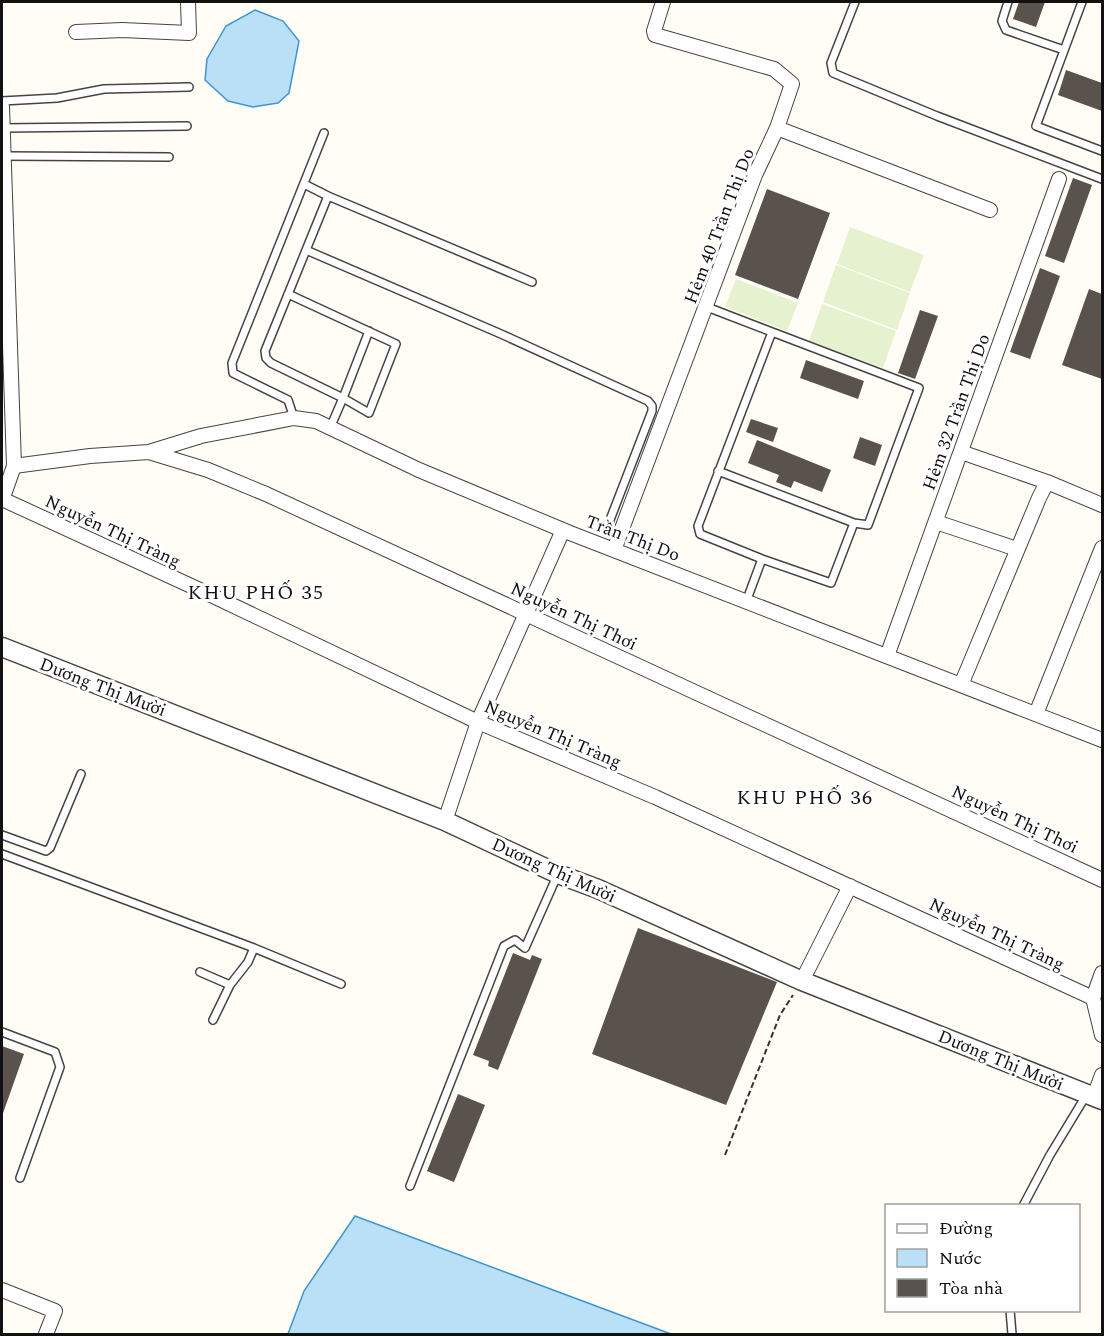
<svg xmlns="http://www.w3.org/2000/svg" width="1104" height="1336" font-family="Spectral,serif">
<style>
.pitch{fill:#e6f2cf}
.water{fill:#b9e0f7;stroke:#3f96cf;stroke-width:1.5}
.building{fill:#5a524d}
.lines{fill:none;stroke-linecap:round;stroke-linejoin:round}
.service-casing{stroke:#444;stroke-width:10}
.minor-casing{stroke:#444;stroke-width:16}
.tertiary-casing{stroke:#444;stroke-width:21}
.path{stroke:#333;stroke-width:2;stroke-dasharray:6 3;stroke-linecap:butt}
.service{stroke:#fff;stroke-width:7}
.minor{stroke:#fff;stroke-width:14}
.tertiary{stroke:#fff;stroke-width:18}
.labels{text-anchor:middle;stroke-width:6;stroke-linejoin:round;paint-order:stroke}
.street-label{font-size:18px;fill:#111;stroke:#fff}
.neighbourhood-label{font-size:20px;letter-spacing:1.5px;fill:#111;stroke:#fff}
</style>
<rect width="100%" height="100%" fill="#fffdf5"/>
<path class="pitch" d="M850 227 924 255 910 292 837 264Z
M836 265 910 293 897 330 823 302Z
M736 279 798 303 787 331 725 307Z
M822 304 896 331 883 368 809 341Z"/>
<path class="water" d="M255 10 283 21 299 41 289 93 278 103 253 107 228 101 205 80 207 59 226 26Z
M355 1216 671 1334H288L304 1291Z"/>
<path class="building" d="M1019 2H1045L1036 27 1013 19Z
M1066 70 1102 83V111L1058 95Z
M1073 178 1092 185 1064 263 1045 256Z
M767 189 830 213 798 299 735 275Z
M1040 268 1060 276 1030 359 1010 352Z
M1089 289 1102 294V379L1062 365Z
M920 310 938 316 915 379 898 373Z
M806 360 864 381 858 399 800 378Z
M751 419 778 428 773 442 746 432Z
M860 437 882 445 875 466 853 458Z
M757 440 831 470 822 492 794 481 791 488 776 482 779 475 748 463Z
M638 928 777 982 726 1105 592 1054Z
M513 953 530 960 532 955 542 959 498 1070 488 1066 489 1061 473 1055Z
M2 1046 24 1054 2 1116Z
M458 1094 485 1105 454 1182 427 1171Z"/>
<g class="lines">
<g class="service-casing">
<path id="service" d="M855 2 831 63 833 73 937 116 1102 179
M1008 2 1002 21 1006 30 1064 50
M1082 2 1036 126 1102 151
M2 101 57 98 104 89 189 87
M3 128 187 126
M4 156 169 157
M304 184 328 196
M306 250 501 334 648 401 652 406V411L608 525
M288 294 396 344 369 413 343 398 369 331
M707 307 772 332 698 526 700 534 762 559 746 602
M772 332 919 388 868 525 854 523
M294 418 288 400 233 373 232 363 324 133
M330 428 343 398 271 363 266 358 265 351 328 196 532 282
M718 471 854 523 831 583 762 559
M2 835 46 851 50 848 81 774
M2 854 254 948 341 984
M200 972 230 985
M213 1020 230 985 248 962 254 948
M2 1032 55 1052 60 1067 20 1178
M410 1186 504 946 515 940 525 948 557 876
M1023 1206 1050 1155 1087 1094
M1010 1310 1012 1334"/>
</g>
<g class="minor-casing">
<path id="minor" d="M76 32 122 30 189 33 188 2
M2 106 14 466 2 500
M777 128 990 210
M149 452 201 436 294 418 316 421 419 470 570 533 1102 740
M961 452 1047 482
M14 466 90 456 149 452 208 470 266 494 1102 880
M2 499 213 596 478 722 655 797 1093 998
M936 522 1017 549
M614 550 755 175 777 128 792 84 774 69 655 35 654 31 663 2
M887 656 1059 179
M961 685 1039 498 1047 482 1102 505
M1036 714 1102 548
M445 821 478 722 563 530
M1102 973 1093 998 1102 1035
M802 981 850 886
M1094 1097 1102 1075
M2 1290 55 1311 46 1334"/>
</g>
<g class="tertiary-casing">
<path id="tertiary" d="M2 647 445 821 558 874 598 889 802 981 1102 1100"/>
</g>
<path class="path" d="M725 1155 780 1015 793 995"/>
<use href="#service" class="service"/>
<use href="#minor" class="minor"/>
<use href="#tertiary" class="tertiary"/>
</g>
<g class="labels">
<g class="street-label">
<text transform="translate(719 226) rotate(-69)" y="6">Hẻm 40 Trần Thị Do</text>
<text transform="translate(956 412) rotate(-70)" y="6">Hẻm 32 Trần Thị Do</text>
<text transform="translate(113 531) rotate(25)" y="6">Nguyễn Thị Tràng</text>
<text transform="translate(633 538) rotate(21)" y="6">Trần Thị Do</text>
<text transform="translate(574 616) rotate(25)" y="6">Nguyễn Thị Thơi</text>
<text transform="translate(103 687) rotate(21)" y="6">Dương Thị Mười</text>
<text transform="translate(553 734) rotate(23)" y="6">Nguyễn Thị Tràng</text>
<text transform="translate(1015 819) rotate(25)" y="6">Nguyễn Thị Thơi</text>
<text transform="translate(554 870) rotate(24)" y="6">Dương Thị Mười</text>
<text transform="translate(997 934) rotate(25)" y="6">Nguyễn Thị Tràng</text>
<text transform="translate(1001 1060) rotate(22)" y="6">Dương Thị Mười</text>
</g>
<g class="neighbourhood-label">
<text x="256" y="599">KHU PHỐ 35</text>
<text x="805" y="804">KHU PHỐ 36</text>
</g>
</g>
<rect width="1104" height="1336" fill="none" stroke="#111111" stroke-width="6"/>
<rect x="885" y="1204" width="195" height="108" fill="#ffffff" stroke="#a0a0a0" stroke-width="1.5"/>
<rect x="897" y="1224" width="30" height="9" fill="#ffffff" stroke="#a0a0a0" stroke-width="1.5"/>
<text x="939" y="1234" font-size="18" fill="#111111">Đường</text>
<rect x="897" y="1249" width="30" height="18" fill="#b9e0f7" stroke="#a0a0a0" stroke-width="1.5"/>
<text x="939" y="1264" font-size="18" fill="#111111">Nước</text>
<rect x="897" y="1279" width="30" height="18" fill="#5a524d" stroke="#a0a0a0" stroke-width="1.5"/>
<text x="939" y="1294" font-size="18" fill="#111111">Tòa nhà</text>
</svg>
